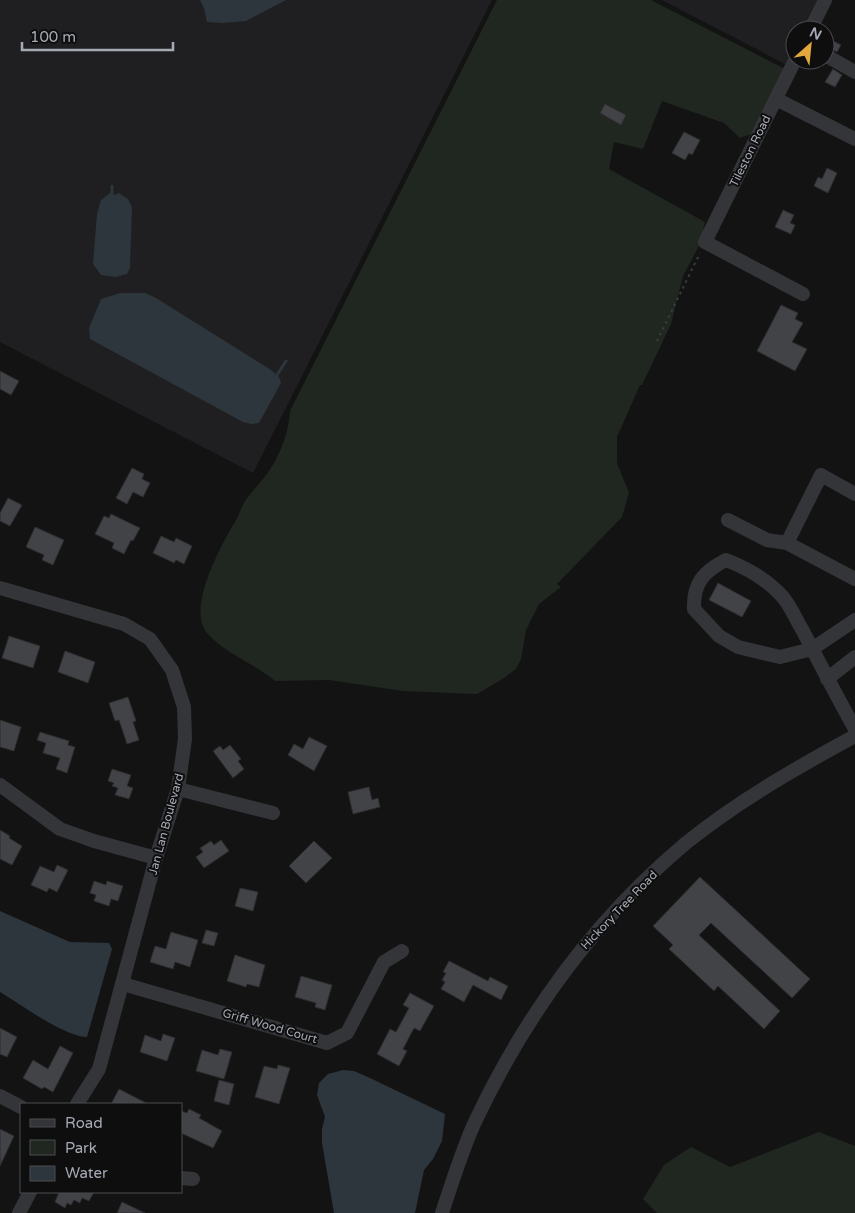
<svg xmlns="http://www.w3.org/2000/svg" width="855" height="1213" font-family="'Varela Round',sans-serif">
<style>
.built{fill:#1f1f21}
.green{fill:#202720}
.water{fill:#2d363c}
.lines{fill:none;stroke-linecap:round;stroke-linejoin:round}
.stream{stroke:#2d363c;stroke-width:3}
.building{fill:#424347;stroke:#2d2d30}
.path{stroke:#3a3c40;stroke-width:2;stroke-dasharray:2.5 4;stroke-linecap:butt}
.minor{stroke:#343539;stroke-width:14}
.labels{text-anchor:middle;stroke-width:4;stroke-linejoin:round;paint-order:stroke}
.street-label{font-size:12px;fill:#a6aab4;stroke:#0e0e0f}
</style>
<rect width="100%" height="100%" fill="#131314"/>
<path class="built" d="M0 0H492L253 473 0 342Z
M662 0H817L802 30H795V44L785 64Z"/>
<path class="green" d="M497 0H651L785 69 757 132 740 138 724 123 662 101 643 149 614 142 609 169 705 222 700 244 683 276 671 324 642 385H640L617 437V463L629 493 622 517 557 584 561 587 539 604 526 630 521 659 516 669 504 678 477 694 403 691 329 680 275 681C254 663 225 654 207 633 186 607 222 544 236 520 240 513 243 502 248 497 254 489 265 478 271 468 282 450 289 431 290 411Z
M819 1132 855 1146V1213H657L643 1199 664 1165 691 1147 730 1167Z"/>
<path class="water" d="M200 0H286L246 21 223 23 207 22 204 8Z
M110 193 115 195 119 193 128 199 132 207 130 268 127 274 116 277 101 275 93 264 97 214 101 200Z
M120 293H145L156 298 271 370 279 377 281 383 259 423 252 424 243 422 90 339 89 328 101 299Z
M0 911 70 942 109 943 112 949 87 1037C63 1036 22 1005 0 992Z
M343 1070 354 1071 370 1078 445 1114 442 1141 433 1159 424 1170 415 1213H334L322 1143V1129L325 1117 317 1095 319 1083 328 1074Z"/>
<g class="lines">
<path class="stream" d="M112 186V194
M277 375 286 361"/>
</g>
<path class="building" d="M829 39 841 45 837 52 825 46Z
M833 69 842 75 835 87 825 82Z
M605 104 626 115 621 125 600 113Z
M684 132 700 140 692 155 689 153 685 160 672 153Z
M827 168 837 173 828 193 814 186 818 177 822 179Z
M783 210 794 215 790 223 795 225 791 234 775 227Z
M781 305 798 313 795 319 803 323 792 342 807 349 795 371 757 351Z
M0 371 19 381 11 395 0 389Z
M132 468 144 474 142 479 150 483 143 497 133 492 127 504 116 498Z
M8 498 22 505 10 526 0 521V513Z
M111 514 140 528 133 541 131 540 124 554 112 548 114 543 95 534 104 516 109 518Z
M35 527 64 540 53 565 42 560 44 555 26 547Z
M161 536 174 542 176 538 192 546 184 564 176 560 174 563 153 553Z
M718 583 751 601 742 617 709 600Z
M9 636 40 646 33 668 2 658Z
M65 651 95 662 88 683 58 672Z
M128 697 136 721 133 722 139 740 127 744 119 720 115 721 109 703Z
M0 720 21 727 14 751 0 747Z
M40 732 69 741 68 745 75 747 67 773 56 769 60 758 43 753 46 743 37 740Z
M309 737 327 746 314 771 288 755 294 744 303 749Z
M230 745 241 759 238 761 244 769 233 778 213 751 220 746 223 750Z
M112 769 131 775 127 786 133 788 129 799 115 795 118 788 112 786 114 783 108 781Z
M369 787 372 800 378 798 380 807 353 814 348 792Z
M0 830 10 836 9 838 22 846 12 865 0 859Z
M221 840 229 851 204 868 196 857 203 852 200 848 211 841 214 845Z
M314 841 332 858 306 883 289 866Z
M57 865 68 870 57 892 49 888 47 892 31 885 40 866 54 872Z
M700 877 810 979 792 998 711 923 699 935 780 1011 764 1029 718 986 714 991 669 949 673 945 653 926Z
M94 881 106 885 107 881 123 886 118 901 111 899 109 906 94 901 96 895 90 893Z
M240 888 258 892 253 911 235 906Z
M206 930 218 933 214 946 202 943Z
M171 932 198 940 190 967 175 962 173 969 150 962 155 946 166 949Z
M235 955 265 965 259 987 247 984 246 987 227 981Z
M449 961 488 981 490 977 508 986 501 1000 473 985 464 1002 441 989 445 982 442 980 446 973 443 972Z
M301 976 332 985 325 1010 315 1007 316 1003 295 997Z
M410 993 434 1006 420 1031 414 1028 403 1049 407 1051 399 1066 377 1054 390 1029 396 1032 409 1008 403 1005Z
M0 1028 17 1037 7 1057 0 1054Z
M163 1034 175 1038 167 1061 140 1052 145 1035 161 1041Z
M60 1046 73 1053 53 1092 44 1087 42 1089 23 1078 33 1060 48 1069Z
M220 1049 232 1052 224 1079 196 1071 202 1050 218 1055Z
M278 1065 290 1068 279 1104 255 1097 264 1066 277 1069Z
M219 1080 234 1084 229 1105 214 1101Z
M119 1089 148 1104H111Z
M189 1109 201 1115 199 1118 222 1131 213 1148 181 1133V1111L187 1113Z
M0 1129 14 1136 0 1166Z
M59 1192H94L89 1201 82 1198 80 1203 74 1200 71 1205 67 1203 65 1208 55 1202Z
M122 1202 145 1213H117Z"/>
<g class="lines">
<path class="path" d="M657 341 700 253"/>
<path class="minor" d="M810 30 825 0
M825 55 855 72
M795 60 705 242 803 294
M776 99 855 139
M728 520 767 540 787 543 855 579
M787 543 821 475 855 494
M0 588 124 624 150 639 172 670 184 707 185 739 178 789 156 858 99 1069 77 1104
M855 620 812 649 780 657 738 647 719 636 694 609C693 583 704 571 726 560 747 568 766 579 781 595 790 604 796 620 803 631 820 664 837 697 855 729
M827 679 855 657
M0 785 60 829 94 841 156 858
M178 789 273 813
M123 984 327 1043 347 1033 384 962 402 951
M0 1096 21 1107
M181 1178 193 1179
M19 1213 30 1192
M442 1213C452 1183 461 1153 474 1124 525 1015 593 921 686 843 738 801 796 768 855 736"/>
</g>
<g class="labels">
<g class="street-label">
<text transform="translate(750 151) rotate(-64)" y="4">Tileston Road</text>
<text transform="translate(166 824) rotate(-75)" y="4">Jan Lan Boulevard</text>
<text transform="translate(619 910) rotate(-46)" y="4">Hickory Tree Road</text>
<text transform="translate(270 1026) rotate(16)" y="4">Griff Wood Court</text>
</g>
</g>
<rect x="20" y="1103" width="162" height="90" fill="#0e0e0f" stroke="#4b4c51"/>
<rect x="30" y="1119" width="25" height="8" fill="#343539" stroke="#4b4c51"/>
<text x="65" y="1128" font-size="15" fill="#a6aab4">Road</text>
<rect x="30" y="1140" width="25" height="15" fill="#202720" stroke="#4b4c51"/>
<text x="65" y="1153" font-size="15" fill="#a6aab4">Park</text>
<rect x="30" y="1166" width="25" height="15" fill="#2d363c" stroke="#4b4c51"/>
<text x="65" y="1178" font-size="15" fill="#a6aab4">Water</text>
<g transform="translate(810 45) rotate(27)"><circle r="24" fill="#0e0e0f" stroke="#4b4c51"/>
<path d="M0-4L9 19L0 12L-9 19Z" fill="#e2a83e"/>
<text y="-8" font-size="14" font-weight="bold" text-anchor="middle" fill="#a6aab4">N</text>
</g>
<path d="M22 42v8h151v-8" fill="none" stroke="#a6aab4" stroke-width="2.5"/>
<text x="30" y="42" font-size="15" fill="#a6aab4" stroke="#0e0e0f" stroke-width="4" paint-order="stroke">100 m</text>
</svg>
